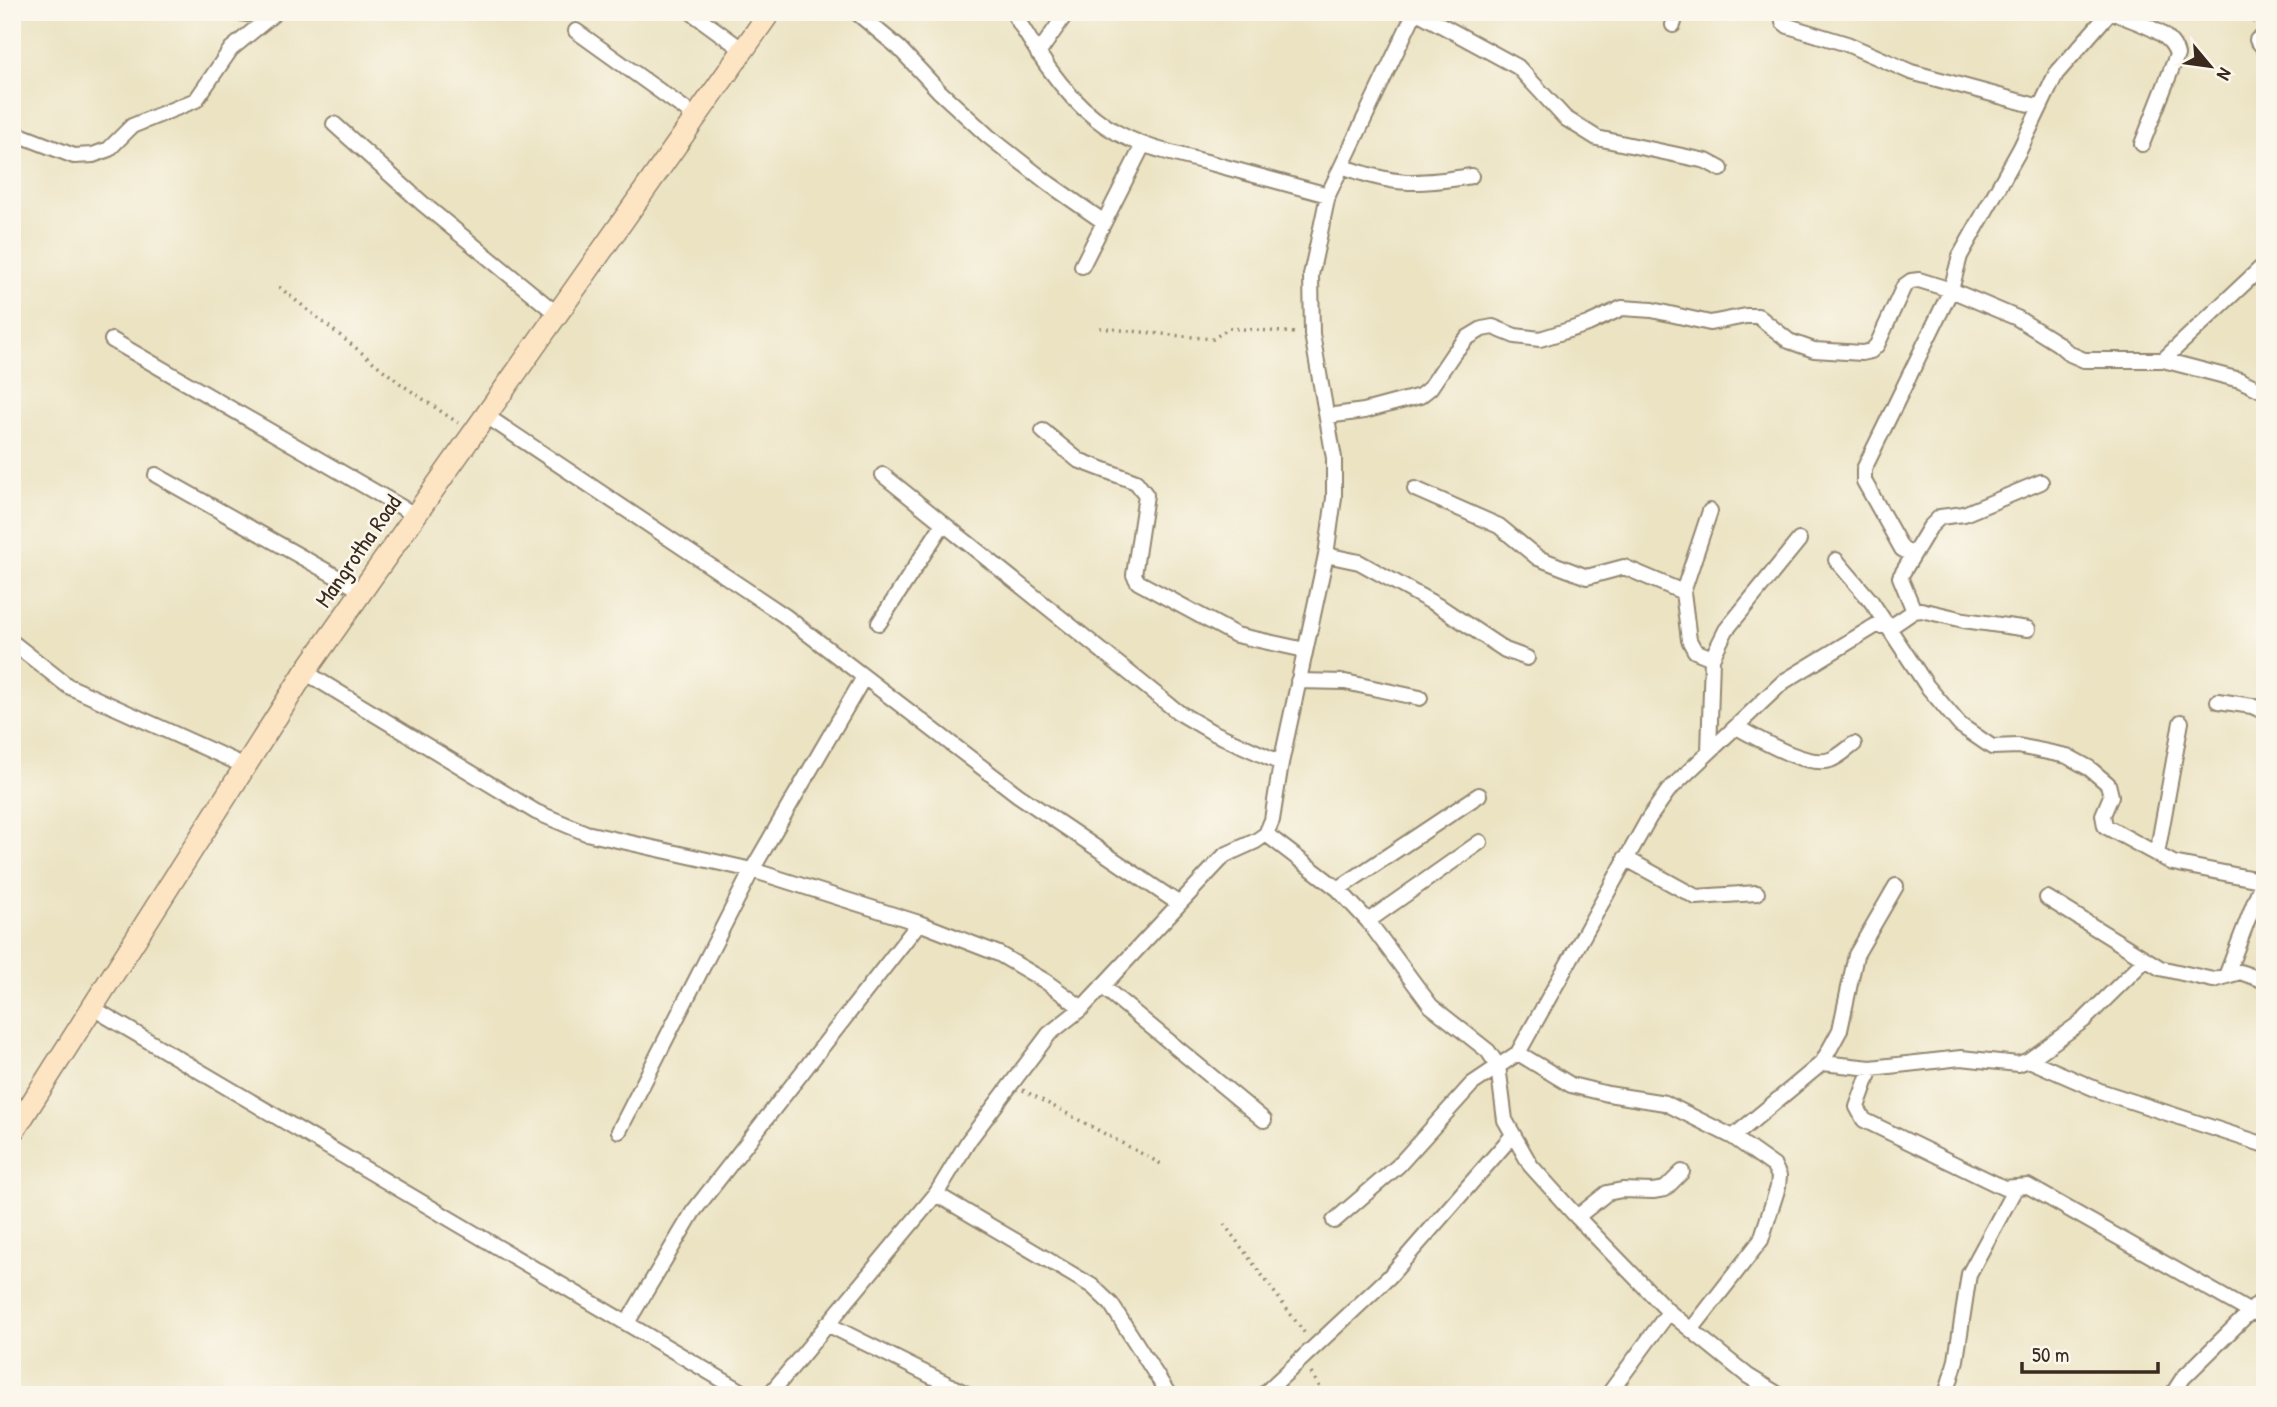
<svg xmlns="http://www.w3.org/2000/svg" width="2277" height="1407" font-family="'Patrick Hand',sans-serif">
<style>
.lines{fill:none;stroke-linecap:round;stroke-linejoin:round}
.street-casing{stroke:#938670;stroke-width:18}
.secondary-casing{stroke:#938670;stroke-width:24}
.path{stroke:#938670;stroke-width:3.5;stroke-dasharray:2 5;stroke-linecap:butt}
.street{stroke:#fff;stroke-width:14}
.secondary{stroke:#fde5c4;stroke-width:21}
.labels{text-anchor:middle;stroke-width:5;stroke-linejoin:round;paint-order:stroke}
.street-label{font-size:23px;fill:#3b2a1e;stroke:#fbf7ec}
</style>
<rect width="100%" height="100%" fill="#fbf7ec"/>
<filter id="ink" filterUnits="userSpaceOnUse"><feTurbulence type="fractalNoise" baseFrequency=".0143" numOctaves="2"/><feDisplacementMap in="SourceGraphic" scale="14" xChannelSelector="R" yChannelSelector="G"/><feConvolveMatrix kernelMatrix="1 2 1 2 8 2 1 2 1" color-interpolation-filters="sRGB"/></filter>
<filter id="wash" filterUnits="userSpaceOnUse"><feTurbulence type="fractalNoise" baseFrequency=".00686" numOctaves="4" result="noise"/><feDisplacementMap in="SourceGraphic" scale="28" xChannelSelector="R" yChannelSelector="G"/><feGaussianBlur stdDeviation="1.57" result="paint"/><feColorMatrix in="noise" values="0 0 0 0 0 0 0 0 0 0 0 0 0 0 0 0 0 1.4 0 .05"/><feComposite in="paint" operator="in"/></filter>
<g filter="url(#wash)">
<rect width="100%" height="100%" fill="#ebe3c2"/>
</g>
<g filter="url(#ink)">
<g class="lines">
<g class="street-casing">
<path id="street" d="M233 12 270 17
M691 12 743 50
M856 12 899 48 939 91 988 136 1048 183 1104 222
M1013 12C1035 49 1060 91 1095 118 1129 146 1172 153 1214 164 1252 174 1290 185 1328 195
M1417 12 1518 67 1565 118 1597 138 1706 161 1721 169
M1783 12V22L1788 26 1847 44 1911 72 2040 107
M2112 12C2134 22 2172 30 2177 55L2142 144
M1673 25 1677 12
M576 31 696 117
M2257 40 2265 49
M1038 54 1067 12
M334 124 422 203 557 314
M12 132 74 156 93 155 109 149 132 126 196 100 231 49 276 12
M1342 166C1395 186 1416 185 1471 176
M1082 266 1143 145
M112 340 415 515
M2163 360 2265 264
M485 415 785 616 1018 795 1178 903
M1327 416 1364 411 1420 396 1430 388 1453 354 1467 338 1482 329 1493 327 1515 336 1540 339 1588 324 1622 308 1652 310 1710 323 1746 316H1758L1789 341 1814 350 1862 353 1871 351 1877 345 1904 286 1911 281 1919 280 1951 290 2017 318 2057 343 2070 354 2084 360H2163L2240 380 2265 392
M1043 431 1078 460 1136 482 1146 495 1134 575 1138 582 1236 635 1305 650
M156 475 362 591
M883 475 1178 712 1212 732 1281 763
M1415 489 1499 526 1538 558 1587 577 1624 567 1683 592
M1710 511 1683 592 1689 640 1695 651 1712 658
M1326 555 1359 562 1442 608 1505 650 1527 658
M1913 555 1902 549 1864 481V469L1951 290 1960 256 2020 149 2056 74 2110 12
M1836 560 1871 601 1927 686 1960 725 1992 747 2018 746 2067 756 2089 768 2108 784 2111 796 2103 815 2105 826 2173 863 2265 881
M1914 611 1900 577 1930 527 1940 517 1964 514 2041 482
M879 623 943 524
M12 642 68 686 245 766
M305 672 536 812 586 833 752 870 919 923 999 954 1045 981 1082 1008
M1298 681 1345 682 1420 698
M2218 701 2252 706 2265 712
M1736 727C1758 738 1806 768 1830 760 1839 757 1847 749 1854 744
M1709 752 1712 658 1726 630 1799 540
M1266 834 1338 889 1368 921 1431 1006 1488 1051 1498 1066 1505 1120 1531 1166 1577 1217 1669 1312 1748 1376 1779 1395
M2157 854 2181 722
M1625 858 1696 897 1757 893
M1338 889 1479 795
M2047 898 2160 968 2213 980 2240 972 2265 981
M1368 921 1480 842
M2226 976 2263 880
M1102 986 1264 1120
M91 1007 748 1395
M1518 1053 1571 1085 1608 1094 1665 1103 1733 1137 1774 1166 1779 1176 1778 1187 1761 1240 1691 1330
M2029 1060 2100 1091 2265 1145
M1822 1063 1871 1068 1961 1058 2018 1064 2029 1060 2084 1020 2146 959
M1871 1068 1857 1107 1864 1120 2004 1188 2028 1186 2252 1313
M619 1131 752 870 864 677
M1733 1137 1822 1063 1840 1030 1856 955 1896 886
M936 1194 1092 1286 1111 1304 1169 1395
M1577 1217 1607 1193 1622 1190 1653 1191 1665 1189 1682 1172
M1334 1221 1398 1166 1472 1084 1518 1053 1649 818 1668 791 1783 682 1875 626 1895 624 1914 611 1921 610 1964 620 2028 629
M627 1323 693 1212 919 923
M827 1324 969 1395
M769 1395 936 1194 969 1140 1049 1034 1082 1008 1225 855 1256 841 1266 834 1272 820 1281 763 1326 555 1334 498V458L1312 334 1311 275 1328 195 1415 12
M1263 1395 1389 1277 1513 1135
M1608 1395 1669 1312
M1946 1395 1956 1360 1969 1274 2016 1187
M2172 1395 2183 1378 2265 1297"/>
</g>
<g class="secondary-casing">
<path id="secondary" d="M12 1134 305 672 770 12"/>
</g>
<path class="path" d="M2243 12 2257 24
M279 287 401 384 458 423
M1100 328 1213 339 1229 328 1296 333
M1023 1090 1163 1165
M1224 1224 1306 1335
M1311 1373 1325 1395"/>
<use href="#street" class="street"/>
<use href="#secondary" class="secondary"/>
</g>
</g>
<g class="labels">
<g class="street-label">
<text transform="translate(358 551) rotate(-55)" y="8">Mangrotha Road</text>
</g>
</g>
<rect width="2277" height="1407" fill="none" stroke="#fbf7ec" stroke-width="42"/>
<g transform="translate(2210 66) rotate(119)" stroke="#fbf7ec" stroke-width="5" paint-order="stroke">
<path d="M0-5L12 26L0 18L-12 26Z" fill="#3b2a1e"/>
<text y="-10" font-size="19" font-weight="bold" text-anchor="middle" fill="#3b2a1e">N</text>
</g>
<path d="M2022 1362v10h136v-10" fill="none" stroke="#3b2a1e" stroke-width="3.5"/>
<text x="2032" y="1362" font-size="21" fill="#3b2a1e" stroke="#fbf7ec" stroke-width="5" paint-order="stroke">50 m</text>
</svg>
